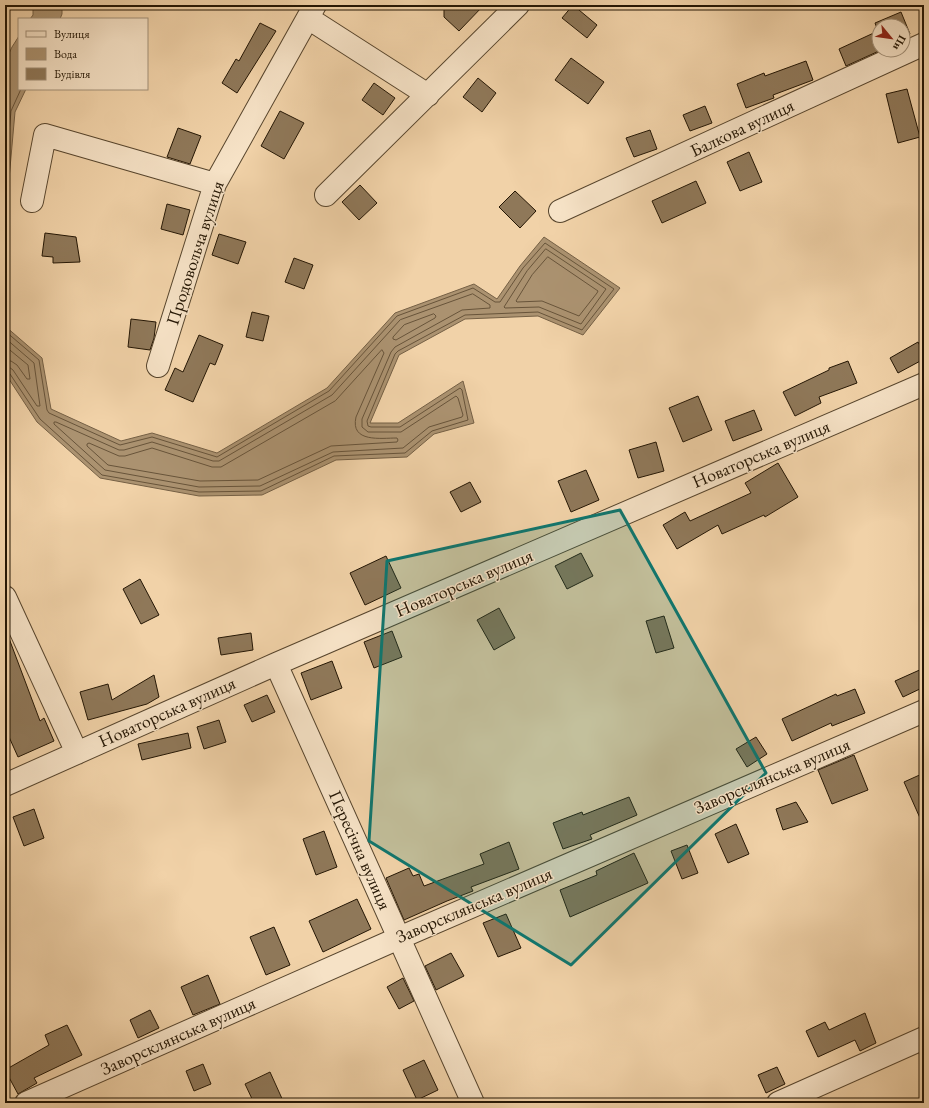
<svg xmlns="http://www.w3.org/2000/svg" width="929" height="1108" font-family="'EB Garamond',serif">
<style>
.water{fill:#ab9270;stroke:#756045}
.lines{fill:none;stroke-linecap:round;stroke-linejoin:round}
.shore{stroke:#68543a;stroke-width:1}
.building{fill:#8f7859;stroke:#241604}
.minor-casing{stroke:#57452d;stroke-width:24}
.minor{stroke:#f6e2c6;stroke-width:22}
.marked{fill:#0f766e;fill-opacity:0.2;stroke:#0f766e;stroke-width:3;stroke-linejoin:round}
.labels{text-anchor:middle;stroke-width:3;stroke-linejoin:round;paint-order:stroke}
.street-label{font-size:18px;fill:#241604;stroke:#f6e2c6}
</style>
<rect width="100%" height="100%" fill="#f1d2a8"/>
<filter id="stains"><feTurbulence type="fractalNoise" baseFrequency=".005" numOctaves="4"/><feColorMatrix values="0 0 0 0 .2 0 0 0 0 .09 0 0 0 0 .02 0 0 0 .5 -.17"/></filter>
<radialGradient id="worn" r=".72"><stop offset=".6" stop-color="#630" stop-opacity="0"/><stop offset="1" stop-color="#630" stop-opacity=".3"/></radialGradient>
<path class="water" d="M33 5H62V14L60 19H30L33 15Z
M19 36V89H26L15 112 5 224V62L12 47Z
M544 237 620 288 583 335 538 316 465 319 399 355 370 423H398L463 381 474 423 434 434 407 457 336 460 262 495 199 496 100 478 37 422 5 373V326L42 358 51 409 121 441 152 433 217 453 327 388 395 313 474 284 497 299 520 266Z"/>
<g class="lines">
<path class="shore" d="M5 177 11 111 21 89
M546 249 606 289 581 324 539 307 505 308 504 307 527 271Z
M548 257 598 291 597 293 579 316 542 301 517 302 516 301 532 275Z
M473 294 490 305V308L462 310 395 347 391 352 362 419V427L368 432H401L456 396 458 398 463 415 462 417 429 427 403 448 333 452 260 486 199 487 105 470 54 424V422H56L119 450H124L152 442 213 461H219L332 395 400 320Z
M434 314 436 316 435 318 396 340 393 339V337L404 325Z
M5 331 39 360 47 410 49 413 120 445 152 437 217 457 329 391 397 316 473 288 495 302H500L523 268 545 243 614 289 582 330 538 312 465 315 398 351 395 354 367 421 368 426 371 427H400L460 388 462 390 468 420 432 431 405 453 334 456 261 491 199 492 102 475 40 419 10 374 5 372
M5 338 34 363 40 406H37L13 370 9 367H5
M5 346 28 365 30 379H27L17 365 11 361H5
M382 350 384 353 356 417C350 443 381 438 397 438L398 440 397 442 331 446 258 480 200 481 108 465 87 446V444L89 443 119 456H125L152 448 212 467H221L335 401Z"/>
</g>
<path class="building" d="M449 5H484L459 31 444 17V10Z
M573 5 597 25 587 38 562 18Z
M901 12 910 34 903 37V26H879V51L846 66 839 49 878 31 875 23Z
M260 23 276 31 237 93 222 83 236 59 239 61Z
M571 58 604 82 588 104 555 80Z
M806 61 813 80 773 95 774 98 746 108 737 84 764 73 765 76Z
M478 78 496 93 482 112 463 97Z
M374 83 395 98 383 115 362 100Z
M907 89 920 137 898 143 886 94Z
M705 106 712 123 690 131 683 115Z
M280 111 304 123 284 159 261 146Z
M178 128 201 136 190 164 167 157Z
M650 130 657 149 634 157 626 138Z
M749 152 762 182 740 191 727 162Z
M696 181 706 203 662 223 652 201Z
M360 185 377 203 359 220 342 202Z
M515 191 536 211 520 228 499 207Z
M167 204 190 210 183 235 161 229Z
M45 233 76 237 80 262 53 263V257L42 256Z
M219 234 246 242 238 264 212 255Z
M294 258 313 265 304 289 285 282Z
M252 312 269 316 263 341 246 337Z
M131 319 156 322 154 338 150 350 128 347Z
M199 335 223 345 215 365 210 363 193 402 165 390 175 368 183 372Z
M918 342 924 353V359L898 373 890 358Z
M848 361 857 383 819 397 821 403 795 416 783 392 829 370V368Z
M698 396 712 430 683 442 669 408Z
M754 410 762 430 733 441 725 421Z
M656 442 664 471 638 478 629 450Z
M778 463 798 497 765 517 764 515 722 534 718 525 677 549 663 525 685 512 690 521 751 493 745 483Z
M586 470 599 500 571 512 558 481Z
M470 482 481 502 461 512 450 492Z
M581 553 593 576 567 589 555 566Z
M386 556 401 588 365 605 350 573Z
M140 579 159 615 141 624 123 589Z
M499 608 515 638 494 650 477 620Z
M664 616 674 648 656 653 646 621Z
M392 631 402 657 374 668 364 642Z
M7 633 40 721 44 718 54 741 18 757 5 728V634Z
M251 633 253 650 221 655 218 638Z
M332 661 342 688 311 700 301 673Z
M924 668V687L903 697 895 681Z
M154 675 159 697 147 704 88 720 80 692 108 684 112 700Z
M855 689 865 713 832 726 831 723 792 741 782 719 836 694 837 696Z
M267 695 275 712 252 722 244 705Z
M219 720 226 742 204 749 197 727Z
M188 733 191 748 142 760 138 744Z
M756 737 767 754 747 767 736 749Z
M854 755 868 790 832 804 818 770Z
M924 773V827L904 782Z
M629 797 637 815 590 835 592 839 563 849 553 823 582 812 583 815Z
M796 802 808 822 783 830 776 809Z
M34 809 44 838 24 846 13 817Z
M736 824 749 854 728 863 715 834Z
M324 831 337 867 316 875 303 839Z
M509 842 519 869 471 887 473 891 447 901 404 920 386 878 409 868 413 876 419 874 424 886 484 864 480 854Z
M687 845 698 873 682 879 671 851Z
M634 853 648 883 570 917 560 890 597 875 596 871Z
M357 899 371 929 323 952 309 921Z
M506 914 521 948 498 957 483 923Z
M274 927 290 965 266 975 250 937Z
M451 953 464 976 436 990 425 966Z
M208 975 220 1004 193 1015 181 987Z
M403 978 414 1001 399 1009 387 987Z
M150 1010 159 1028 138 1038 130 1020Z
M865 1013 876 1043 860 1051 855 1040 818 1057 806 1031 825 1022 829 1030Z
M67 1025 82 1055 34 1078 37 1083 18 1094 5 1070 49 1045 45 1035Z
M424 1060 438 1090 417 1100 403 1070Z
M203 1064 211 1084 194 1091 186 1071Z
M777 1067 785 1084 766 1093 758 1075Z
M270 1072 284 1103H254L245 1084Z"/>
<g class="lines">
<g class="minor-casing">
<path id="minor" d="M308 18 428 95
M326 195 518 5
M32 201 45 135 215 184
M560 211 924 44
M158 366 215 184 315 5
M5 597 77 753
M276 664 473 1103
M5 785 276 664 924 384
M26 1103 399 938 924 711
M778 1103 924 1038"/>
</g>
<use href="#minor" class="minor"/>
</g>
<path class="marked" d="M620 510 766 773 571 965 369 841 387 561Z"/>
<g class="labels">
<g class="street-label">
<text transform="translate(742 128) rotate(-25)" y="6">Балкова вулиця</text>
<text transform="translate(195 253) rotate(-72)" y="6">Продовольча вулиця</text>
<text transform="translate(761 454) rotate(-23)" y="6">Новаторська вулиця</text>
<text transform="translate(464 583) rotate(-23)" y="6">Новаторська вулиця</text>
<text transform="translate(167 712) rotate(-24)" y="6">Новаторська вулиця</text>
<text transform="translate(772 776) rotate(-23)" y="6">Заворсклянська вулиця</text>
<text transform="translate(360 850) rotate(66)" y="6">Пересічна вулиця</text>
<text transform="translate(474 905) rotate(-23)" y="6">Заворсклянська вулиця</text>
<text transform="translate(178 1036) rotate(-24)" y="6">Заворсклянська вулиця</text>
</g>
</g>
<rect width="929" height="1108" fill="none" stroke="#f1d2a8" stroke-width="20"/>
<rect x="6" y="6" width="917" height="1096" fill="none" stroke="#241604" stroke-width="2"/>
<rect x="10" y="10" width="909" height="1088" fill="none" stroke="#241604"/>
<rect x="18" y="18" width="130" height="72" fill="#f6e2c6" stroke="#a29078"/>
<rect x="26" y="31" width="20" height="6" fill="#f6e2c6" stroke="#a29078"/>
<text x="54" y="38" font-size="12" fill="#241604">Вулиця</text>
<rect x="26" y="48" width="20" height="12" fill="#ab9270" stroke="#a29078"/>
<text x="54" y="58" font-size="12" fill="#241604">Вода</text>
<rect x="26" y="68" width="20" height="12" fill="#8f7859" stroke="#a29078"/>
<text x="54" y="78" font-size="12" fill="#241604">Будівля</text>
<g transform="translate(891 38) rotate(119)"><circle r="19" fill="#f6e2c6" stroke="#a29078"/>
<path d="M0-3L7 15L0 10L-7 15Z" fill="#8f2418"/>
<text y="-6" font-size="11" font-weight="bold" text-anchor="middle" fill="#241604">Пн</text>
</g>
<rect width="100%" height="100%" filter="url(#stains)"/>
<rect width="100%" height="100%" fill="url(#worn)"/>
</svg>
